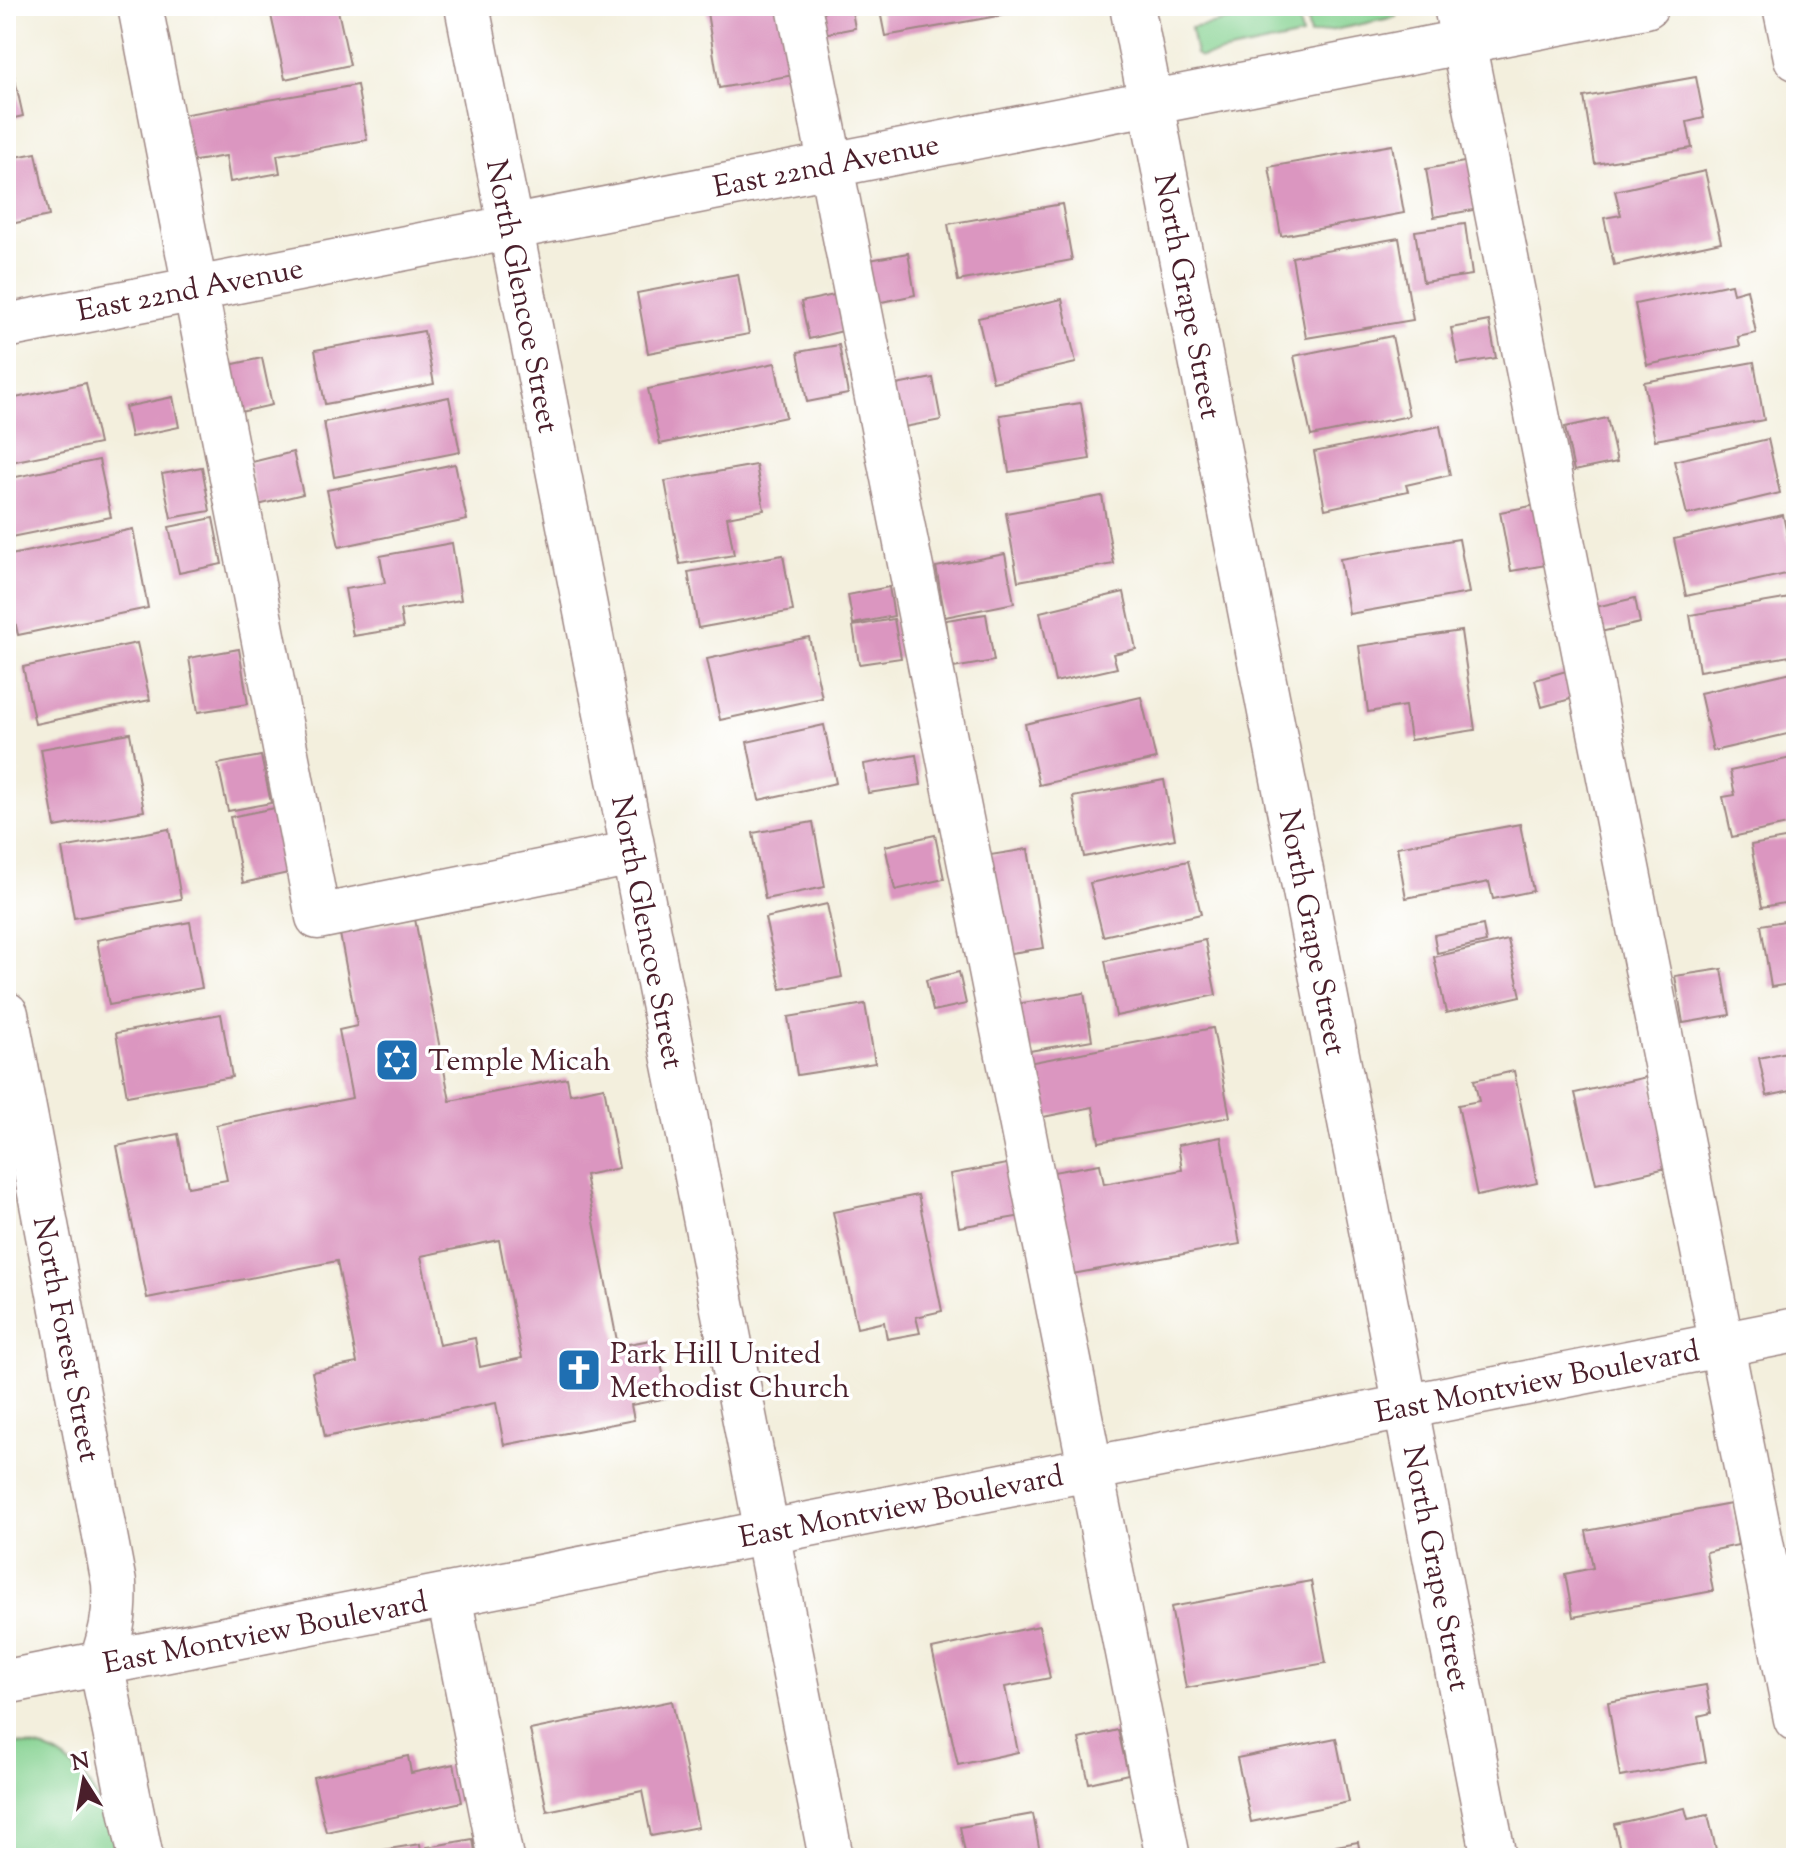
<svg xmlns="http://www.w3.org/2000/svg" width="1802" height="1864" font-family="'Sorts Mill Goudy',serif">
<style>
.green{fill:#85d291;stroke:#68785e;stroke-width:2}
.building{fill:#db96c0;fill-rule:evenodd}
.lines{fill:none;stroke-linecap:round;stroke-linejoin:round}
.minor-casing{stroke:#9e8784;stroke-width:47}
.minor{stroke:#fff;stroke-width:44}
.labels{text-anchor:middle;stroke-width:7;stroke-linejoin:round;paint-order:stroke}
.street-label{font-size:30px;fill:#4a1f2b;stroke:#fff}
.poi-label{font-size:30px;fill:#4a1f2b;stroke:#fff;text-anchor:start}
</style>
<rect width="100%" height="100%" fill="#fff"/>
<filter id="ink" filterUnits="userSpaceOnUse"><feTurbulence type="fractalNoise" baseFrequency=".0125" numOctaves="2"/><feDisplacementMap in="SourceGraphic" scale="16" xChannelSelector="R" yChannelSelector="G"/><feConvolveMatrix kernelMatrix="1 2 1 2 8 2 1 2 1" color-interpolation-filters="sRGB"/></filter>
<filter id="wash" filterUnits="userSpaceOnUse"><feTurbulence type="fractalNoise" baseFrequency=".006" numOctaves="4" result="noise"/><feDisplacementMap in="SourceGraphic" scale="32" xChannelSelector="R" yChannelSelector="G"/><feGaussianBlur stdDeviation="1.8" result="paint"/><feColorMatrix in="noise" values="0 0 0 0 0 0 0 0 0 0 0 0 0 0 0 0 0 1.4 0 .05"/><feComposite in="paint" operator="in"/></filter>
<g filter="url(#wash)">
<rect width="100%" height="100%" fill="#f3efdd"/>
<path class="green" d="M1304 6H1397L1396 17 1310 35Z
M1296 7 1302 36 1201 57 1196 54 1191 28Z
M13 1743C23 1745 34 1746 44 1749 90 1766 107 1815 118 1858H6V1744Z"/>
<g id="blocks">
<path class="building" d="M269 6H337L350 65 285 79Z
M706 6H782L794 75 719 88Z
M807 6H851L855 28 813 36Z
M879 6H1031V10L885 36Z
M10 57 23 116 6 120V58Z
M1696 77 1704 118 1687 122 1692 148 1595 164 1584 97Z
M357 85 367 140 277 155 280 173 230 182 226 156 189 162 181 115Z
M1392 145 1404 213 1281 236 1269 167Z
M36 153 49 216 6 225V159Z
M1475 160 1484 208 1434 217 1426 169Z
M1705 171 1721 242 1614 265 1604 218 1621 215 1615 191Z
M1062 204 1072 260 958 281 948 224Z
M1465 224 1472 275 1423 282 1415 231Z
M1399 238 1413 320 1306 338 1292 257Z
M908 253 915 295 872 304 864 261Z
M738 274 749 334 648 353 637 293Z
M1731 284 1733 293 1747 289 1756 333 1738 337 1740 346 1647 365 1635 304Z
M839 294 847 330 809 339 801 302Z
M1062 299 1076 363 993 382 978 318Z
M1489 321 1496 358 1458 364 1451 328Z
M424 331 434 384 325 404 315 350Z
M1392 336 1409 416 1311 436 1294 356Z
M839 345 848 394 807 402 798 352Z
M262 358 272 405 231 414 220 367Z
M1754 362 1764 420 1655 440 1644 382Z
M775 363 786 417 660 444 648 389Z
M933 378 941 420 899 428 891 386Z
M86 383 99 444 6 463V400Z
M173 397 179 427 131 437 125 407Z
M449 397 460 452 334 477 324 422Z
M1081 403 1090 459 1009 472 1000 415Z
M1607 418 1617 462 1574 471 1565 427Z
M1440 426 1450 475 1406 485 1408 491 1325 509 1314 452Z
M1768 439 1780 493 1687 515 1674 461Z
M293 452 303 494 258 505 248 463Z
M99 460 111 517 6 538V479Z
M455 464 467 520 339 547 327 490Z
M756 465 764 510 727 517 734 555 680 564 665 481Z
M202 467 210 511 171 518 162 474Z
M1102 496 1114 564 1018 581 1006 513Z
M1547 503 1558 563 1511 571 1500 512Z
M1783 515 1795 572 1686 596 1674 539Z
M213 518 222 564 179 573 169 527Z
M133 529 148 608 18 635 6 579V556Z
M1459 539 1469 593 1349 614 1340 559Z
M452 543 461 600 400 610 403 628 353 636 345 589 385 583 380 556Z
M1005 554 1014 603 945 617 936 567Z
M783 555 793 611 698 628 688 572Z
M889 587 894 616 853 624 848 595Z
M1124 592 1136 649 1113 654 1117 668 1055 682 1040 612Z
M1796 597V655L1699 671 1690 615Z
M1635 598 1640 623 1596 633 1591 608Z
M986 614 994 661 953 668 946 620Z
M894 619 901 658 859 664 853 626Z
M1461 631 1475 730 1410 740 1405 706 1368 712 1359 646Z
M809 637 822 698 720 720 707 659Z
M137 643 150 700 35 724 23 667Z
M239 649 248 704 198 712 189 658Z
M1573 669 1581 696 1542 707 1535 680Z
M1796 671V732L1713 751 1700 693Z
M1141 697 1156 759 1039 785 1025 724Z
M824 725 836 783 759 800 747 742Z
M130 733 144 811 55 827 41 749Z
M916 755 921 785 868 793 864 764Z
M261 756 271 803 228 811 218 764Z
M1796 757V823L1732 837 1723 797 1735 795 1730 771Z
M1164 780 1175 839 1084 857 1073 797Z
M275 808 288 873 243 883 230 817Z
M813 822 825 887 765 899 753 833Z
M1520 824 1533 891 1493 899 1489 882 1406 898 1397 847Z
M169 829 181 899 74 918 62 848Z
M935 835 944 879 895 890 885 846Z
M1796 837V901L1762 907 1751 845Z
M1028 849 1044 948 998 955 984 856Z
M1188 861 1201 914 1103 936 1090 883Z
M827 904 842 977 781 989 765 918Z
M415 919 450 1101 567 1078 570 1094 604 1087 619 1168 585 1175 618 1346 656 1339 668 1398 631 1405 634 1420 504 1445 496 1403 325 1437 312 1372 357 1363 337 1261 147 1298 117 1146 178 1134 188 1187 227 1180 216 1125 352 1098 339 1030 357 1026 340 934ZM499 1240 522 1358 480 1367 475 1338 439 1345 421 1256Z
M1796 919V983L1771 987 1761 925Z
M190 922 202 988 109 1005 97 940Z
M1483 925 1486 942 1437 953 1434 935Z
M1205 940 1216 995 1116 1016 1105 961Z
M1508 940 1521 996 1446 1013 1434 957Z
M1722 969 1730 1015 1683 1023 1675 976Z
M959 972 966 1004 933 1011 926 980Z
M1084 993 1092 1040 1024 1052 1016 1004Z
M865 1004 875 1063 797 1075 788 1017Z
M221 1014 232 1077 127 1096 116 1033Z
M1213 1028 1230 1117 1099 1142 1093 1107 1038 1118 1028 1063Z
M1796 1050V1090L1767 1096 1759 1058Z
M1514 1071 1537 1183 1477 1196 1458 1105 1479 1101 1474 1080Z
M1651 1076 1671 1167 1596 1184 1575 1093Z
M1221 1137 1240 1244 1072 1274 1053 1172 1100 1164 1104 1184 1182 1170 1178 1145Z
M1013 1163 1022 1216 959 1227 950 1174Z
M918 1195 942 1311 916 1317 920 1333 887 1339 884 1322 857 1328 833 1212Z
M1731 1504 1738 1545 1706 1552 1713 1591 1573 1617 1565 1574 1593 1568 1586 1531Z
M1796 1560V1612L1776 1564Z
M1311 1581 1326 1663 1186 1688 1171 1607Z
M1039 1626 1050 1678 1005 1687 1018 1752 958 1765 932 1649Z
M1706 1685 1711 1713 1698 1716 1706 1762 1620 1777 1608 1702Z
M672 1701 698 1827 651 1836 642 1791 547 1811 530 1730Z
M1118 1730 1128 1774 1089 1783 1079 1739Z
M1336 1738 1349 1802 1251 1822 1237 1758Z
M408 1756 411 1773 454 1764 462 1802 326 1832 313 1777Z
M1685 1808 1688 1819 1708 1815 1718 1858H1622L1614 1824Z
M1033 1814 1041 1858H966L960 1827Z
M473 1839 476 1858H429L427 1847Z
M1358 1842 1361 1858H1282V1856Z
M420 1844 422 1858H345V1856Z"/>
</g>
</g>
<g filter="url(#ink)">
<use href="#blocks" fill-opacity="0" stroke="#9e8784" stroke-width="2"/>
<g class="lines">
<g class="minor-casing">
<path id="minor" d="M140 6 318 917 633 853
M467 6 831 1858
M799 6 1168 1858
M1132 6 1494 1858
M1456 6 1796 1719
M1785 6 1796 58
M6 326 1646 6
M6 1014 114 1583C116 1616 111 1633 101 1664
M449 1596 501 1858
M101 1664 141 1858
M6 1682 1796 1330"/>
</g>
<use href="#minor" class="minor"/>
</g>
</g>
<defs>
<g id="synagogue-square" transform="scale(2.3)"><rect x="-9" y="-9" width="18" height="18" rx="4" fill="#1f6fb2" stroke="#fff"/><path d="M0-6.5L5.6 3.2H-5.6ZM0 6.5L5.6-3.2H-5.6Z" fill="#fff"/></g>
<g id="church-square" transform="scale(2.3)"><rect x="-9" y="-9" width="18" height="18" rx="4" fill="#1f6fb2" stroke="#fff"/><path d="M-1.2-6h2.4v3.5h3.3v2.4h-3.3V6h-2.4V-.1h-3.3v-2.4h3.3Z" fill="#fff"/></g>
</defs>
<g fill-rule="evenodd">
<use href="#synagogue-square" x="397" y="1060"/>
<use href="#church-square" x="579" y="1370"/>
</g>
<g class="labels">
<g class="street-label">
<text transform="translate(826 165) rotate(-11)" y="10">East 22nd Avenue</text>
<text transform="translate(190 289) rotate(-11)" y="10">East 22nd Avenue</text>
<text transform="translate(523 296) rotate(79)" y="10">North Glencoe Street</text>
<text transform="translate(1188 296) rotate(79)" y="10">North Grape Street</text>
<text transform="translate(648 932) rotate(79)" y="10">North Glencoe Street</text>
<text transform="translate(1313 932) rotate(79)" y="10">North Grape Street</text>
<text transform="translate(67 1339) rotate(79)" y="10">North Forest Street</text>
<text transform="translate(1537 1381) rotate(-11)" y="10">East Montview Boulevard</text>
<text transform="translate(901 1506) rotate(-11)" y="10">East Montview Boulevard</text>
<text transform="translate(1437 1568) rotate(79)" y="10">North Grape Street</text>
<text transform="translate(265 1632) rotate(-11)" y="10">East Montview Boulevard</text>
</g>
<g class="poi-label">
<text x="428" y="1070">Temple Micah</text>
<text x="610" y="1363">Park Hill United<tspan x="610" dy="34">Methodist Church</tspan></text>
</g>
</g>
<rect width="1802" height="1864" fill="none" stroke="#fff" stroke-width="32"/>
<g transform="translate(84 1780) rotate(349)" stroke="#ffffff" stroke-width="6" paint-order="stroke">
<path d="M0-6L14 30L0 20L-14 30Z" fill="#4a1f2b"/>
<text y="-12" font-size="22" font-weight="bold" text-anchor="middle" fill="#4a1f2b">N</text>
</g>
</svg>
